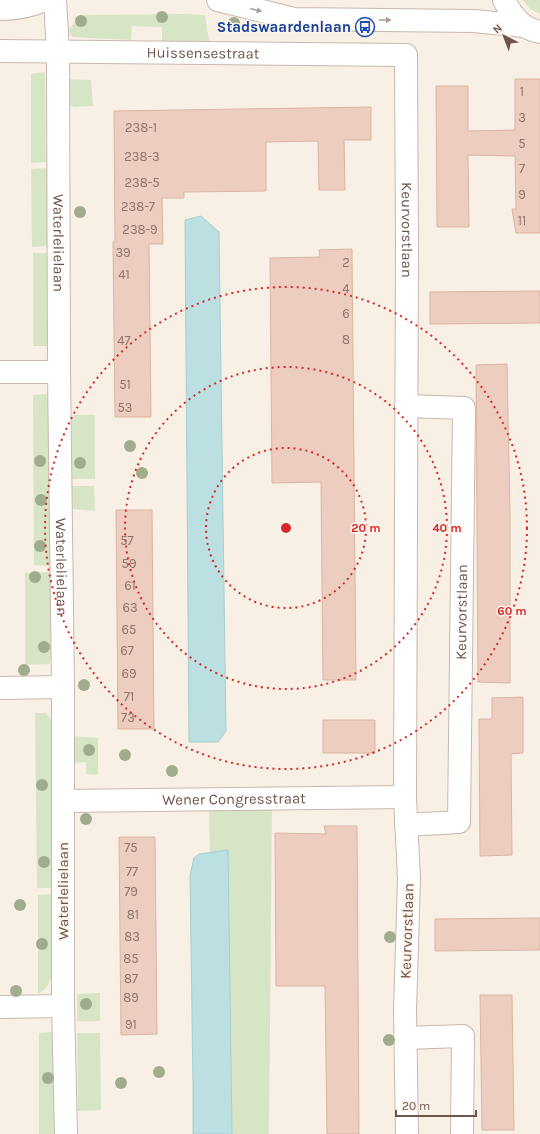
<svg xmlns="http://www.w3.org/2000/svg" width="540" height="1134" font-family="Karla,sans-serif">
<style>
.green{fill:#d5e5c5}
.water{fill:#bcdfe1;stroke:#a4ced1}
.building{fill:#eccdc0;stroke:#dcb3a2}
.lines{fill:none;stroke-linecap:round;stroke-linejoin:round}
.minor-casing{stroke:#c9b7ad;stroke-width:24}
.minor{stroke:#fff;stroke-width:22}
.tree{fill:#a0ac8e}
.oneway{fill:#a99a94}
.ring{fill:none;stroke:#d62828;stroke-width:2;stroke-dasharray:2 4}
.labels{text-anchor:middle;stroke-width:3;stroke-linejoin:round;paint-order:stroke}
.number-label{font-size:13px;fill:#8e746a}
.transit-label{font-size:15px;font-weight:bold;fill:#164399;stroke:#fdf4eb;text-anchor:end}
.street-label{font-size:15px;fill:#6f564d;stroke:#fdf4eb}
.centre{fill:#d62828;stroke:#fdf4eb;stroke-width:2}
.ring-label{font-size:12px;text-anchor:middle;font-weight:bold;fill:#d62828;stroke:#fdf4eb;stroke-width:3;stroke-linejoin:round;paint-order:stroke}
</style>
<rect width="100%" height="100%" fill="#f9f0e5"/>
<path class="green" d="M523 0H540V14L530 9Z
M185 14 205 15 209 41 162 42V27L132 26 131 40 72 37 68 30 82 15Z
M45 72 46 162 31 163V74Z
M68 79 91 80 93 106 74 107 68 104Z
M47 168V246L32 247 31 169Z
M33 253H48L49 340 47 346H33Z
M47 394 49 401 51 566 34 565 33 395Z
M74 415H95V479H71L72 417Z
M72 486H94L95 511 73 509Z
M50 572 51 658 49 664 25 665V573Z
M35 713H46L50 718 53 732 55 888H37Z
M73 736 98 738V775L86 774V762L74 763Z
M209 807H272L269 1134H232L228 851 210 852Z
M54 894V972L48 985 44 990 38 994V895Z
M100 993V1021H77V994Z
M53 1032 56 1134H39V1033Z
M77 1033H100L101 1110 78 1111Z"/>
<path class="water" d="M201 216 219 232 226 731 218 742H189L185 220Z
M228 850 232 1134H193V1085L190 875 194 858 199 854Z"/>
<path class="building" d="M515 79H540V233H516L512 209H516L515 156 468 155 469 227H437L436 86H468V131L515 130Z
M371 107V140H344L345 190H319L318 141 266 142V191L184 192V198H162L163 244H149L151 417H115L113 242H115L114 111Z
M352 249 356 680H323L321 482 272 483 270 258 320 257 319 250Z
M540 291V323L430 324V292Z
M507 364 510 512V683L478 682 476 365Z
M116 510H152L154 729H118Z
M523 697V753L511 754 512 855 480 856 479 719H492V698Z
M323 720H375V753H323Z
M324 826H357L359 1134H327L325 986H276L275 833 326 834Z
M119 837H155L157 1034 121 1035Z
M540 918V950L435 951V919Z
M480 995H512L514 1130H482Z"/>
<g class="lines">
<g class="minor-casing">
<g id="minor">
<path id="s1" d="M55 0 58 52 59 372 63 687V1006L66 1134"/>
<path d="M218 0 294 19 474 21 524 26"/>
<path d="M504 0C512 16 522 29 540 32"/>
<path d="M0 9C16 9 30 7 44 0"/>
<path id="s2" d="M0 51 406 55 407 247 405 797 409 879 405 1010 407 1134"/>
<path d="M0 372H59"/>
<path d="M0 688 63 687"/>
<path id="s3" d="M63 801 405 797"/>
<path id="s4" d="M406 825 459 822 464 408 406 406"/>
<path d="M0 1007 63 1006"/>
<path d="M405 1038 463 1036 462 1134"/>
</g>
</g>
<use href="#minor" class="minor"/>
</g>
<g class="tree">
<circle cx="162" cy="17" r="6"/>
<circle cx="81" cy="21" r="6"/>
<circle cx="234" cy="23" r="6"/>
<circle cx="80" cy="212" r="6"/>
<circle cx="130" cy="446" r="6"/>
<circle cx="40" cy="461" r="6"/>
<circle cx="80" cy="463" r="6"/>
<circle cx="142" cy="473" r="6"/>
<circle cx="41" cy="500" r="6"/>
<circle cx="40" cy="546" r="6"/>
<circle cx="35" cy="577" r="6"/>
<circle cx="44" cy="647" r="6"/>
<circle cx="24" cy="670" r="6"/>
<circle cx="84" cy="685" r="6"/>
<circle cx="89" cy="750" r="6"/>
<circle cx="125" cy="755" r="6"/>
<circle cx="172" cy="771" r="6"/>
<circle cx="42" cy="785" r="6"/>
<circle cx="86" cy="819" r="6"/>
<circle cx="44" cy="862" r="6"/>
<circle cx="20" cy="905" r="6"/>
<circle cx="390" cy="937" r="6"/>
<circle cx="42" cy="944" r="6"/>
<circle cx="16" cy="991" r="6"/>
<circle cx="86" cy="1004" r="6"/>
<circle cx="389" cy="1040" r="6"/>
<circle cx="159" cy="1072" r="6"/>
<circle cx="48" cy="1078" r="6"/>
<circle cx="121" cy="1083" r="6"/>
</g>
<defs><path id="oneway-solid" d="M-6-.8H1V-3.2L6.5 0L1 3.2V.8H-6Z"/></defs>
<g class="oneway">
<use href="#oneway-solid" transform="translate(256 10) rotate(14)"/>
<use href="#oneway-solid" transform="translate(385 20)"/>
</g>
<g class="ring">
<circle cx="286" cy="528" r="80"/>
<circle cx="286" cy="528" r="161"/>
<circle cx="286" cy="528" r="241"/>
</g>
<defs>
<g id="bus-ring" transform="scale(1)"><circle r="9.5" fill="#fdf4eb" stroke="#1a4fb4" stroke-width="1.5"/><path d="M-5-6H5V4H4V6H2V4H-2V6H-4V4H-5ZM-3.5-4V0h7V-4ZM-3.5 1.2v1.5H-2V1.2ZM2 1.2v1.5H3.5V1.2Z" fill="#1a4fb4"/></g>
</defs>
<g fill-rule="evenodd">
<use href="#bus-ring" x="365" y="27"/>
</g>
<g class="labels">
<g class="number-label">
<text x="522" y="96">1</text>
<text x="522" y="122">3</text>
<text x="141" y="132">238-1</text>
<text x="522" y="148">5</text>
<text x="142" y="161">238-3</text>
<text x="522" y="173">7</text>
<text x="142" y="187">238-5</text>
<text x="522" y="199">9</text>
<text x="138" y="211">238-7</text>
<text x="522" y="225">11</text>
<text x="140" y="234">238-9</text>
<text x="123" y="257">39</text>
<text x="346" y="267">2</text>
<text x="124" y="279">41</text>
<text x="346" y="293">4</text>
<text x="346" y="318">6</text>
<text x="346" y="344">8</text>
<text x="124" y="345">47</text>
<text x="125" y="389">51</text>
<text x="125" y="412">53</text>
<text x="127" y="545">57</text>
<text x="129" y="568">59</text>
<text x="130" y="590">61</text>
<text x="130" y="612">63</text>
<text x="129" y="634">65</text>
<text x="127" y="655">67</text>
<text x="129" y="678">69</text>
<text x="129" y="701">71</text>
<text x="128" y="722">73</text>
<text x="131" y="852">75</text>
<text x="132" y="876">77</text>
<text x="131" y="896">79</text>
<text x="133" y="919">81</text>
<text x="132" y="941">83</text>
<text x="131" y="963">85</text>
<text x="131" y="983">87</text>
<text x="131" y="1002">89</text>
<text x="131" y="1029">91</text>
</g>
<g class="transit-label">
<text x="351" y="32">Stadswaardenlaan</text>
</g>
<g class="street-label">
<text dy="5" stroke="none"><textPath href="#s2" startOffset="203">Huissensestraat</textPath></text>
<text dy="5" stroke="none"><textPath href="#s2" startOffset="581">Keurvorstlaan</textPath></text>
<text dy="5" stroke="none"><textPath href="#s1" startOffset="243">Waterlelielaan</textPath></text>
<text dy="5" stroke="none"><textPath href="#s1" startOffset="567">Waterlelielaan</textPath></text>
<text dy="5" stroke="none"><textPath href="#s4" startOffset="263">Keurvorstlaan</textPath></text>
<text dy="5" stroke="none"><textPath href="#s3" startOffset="171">Wener Congresstraat</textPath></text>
<text transform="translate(63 891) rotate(-90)" y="5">Waterlelielaan</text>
<text transform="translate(407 931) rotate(-88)" y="5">Keurvorstlaan</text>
</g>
</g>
<circle cx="286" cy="528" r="6" class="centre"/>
<g class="ring-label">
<text x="366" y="532">20 m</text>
<text x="447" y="532">40 m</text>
<text x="512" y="615">60 m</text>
</g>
<g transform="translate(504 36) rotate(318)" stroke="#fdf4eb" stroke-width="3" paint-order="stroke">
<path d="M0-3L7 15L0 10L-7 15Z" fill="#6f564d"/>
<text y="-6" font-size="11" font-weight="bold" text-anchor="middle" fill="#6f564d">N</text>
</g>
<path d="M396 1110v6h80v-6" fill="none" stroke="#6f564d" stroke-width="2"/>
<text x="402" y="1110" font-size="12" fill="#6f564d" stroke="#fdf4eb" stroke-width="3" paint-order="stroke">20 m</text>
</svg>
